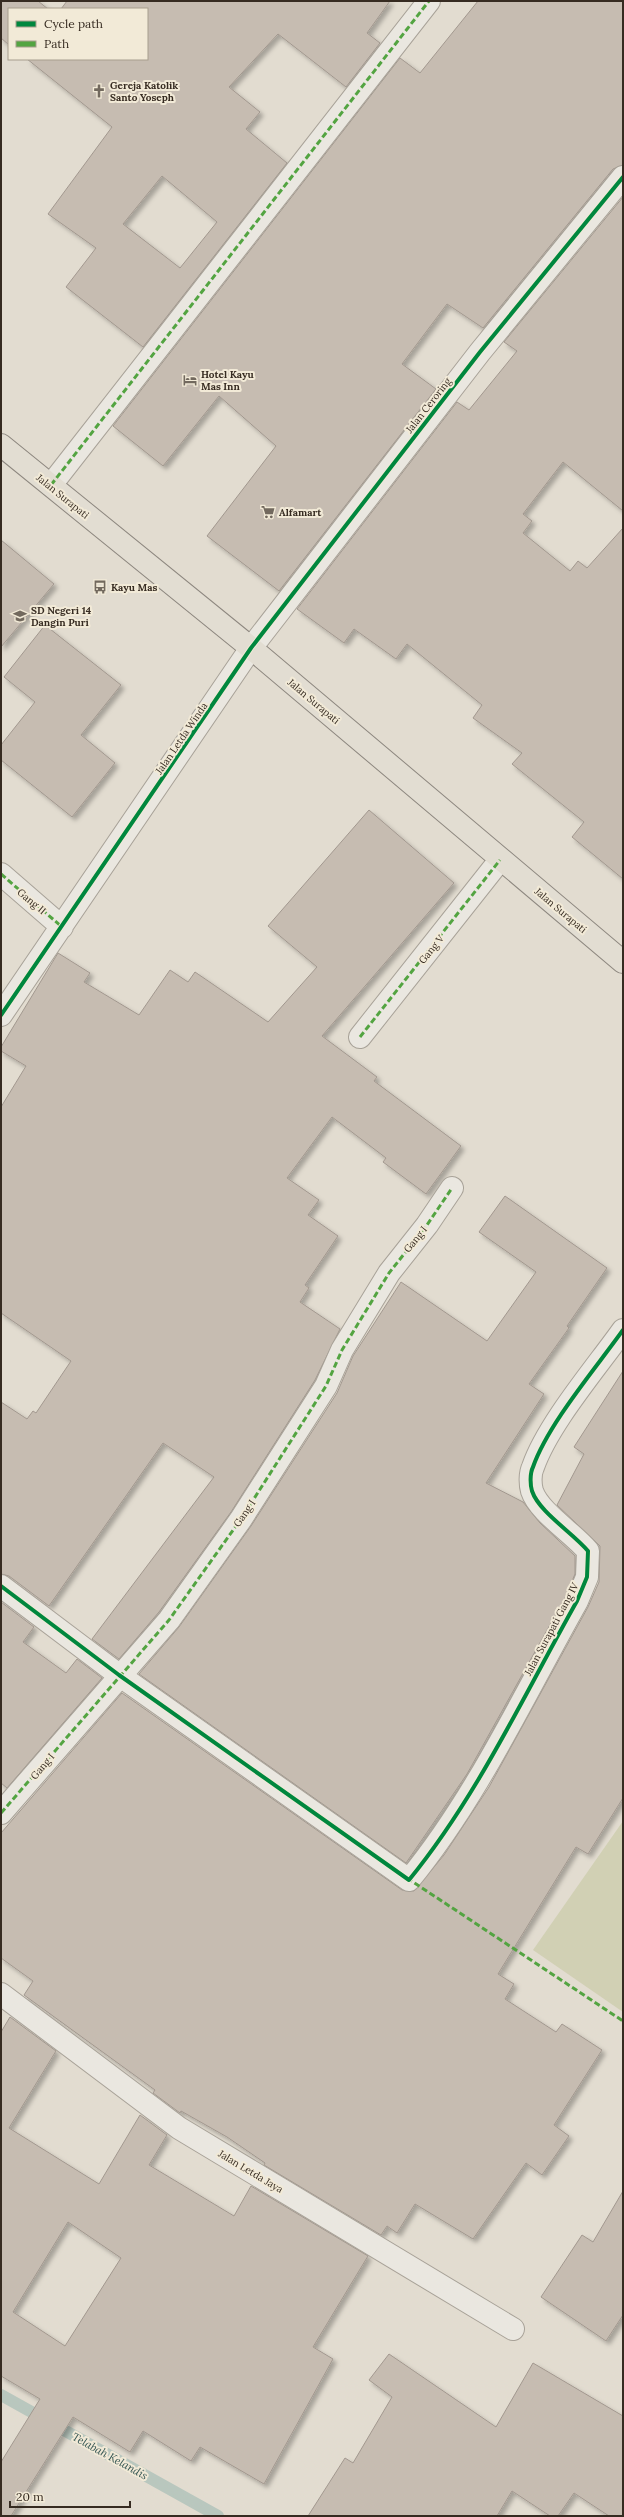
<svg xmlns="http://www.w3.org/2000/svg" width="624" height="2517" font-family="Lora,serif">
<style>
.green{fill:#d1d0b4}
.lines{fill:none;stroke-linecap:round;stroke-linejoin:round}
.stream{stroke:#b9c7be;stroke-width:12}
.building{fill:#c6bcb1;stroke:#a2988f;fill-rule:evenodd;filter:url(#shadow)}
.minor-casing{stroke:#a8a298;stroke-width:24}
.major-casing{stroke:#8d877f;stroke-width:24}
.minor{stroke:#eae7e0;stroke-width:22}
.major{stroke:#e2ddd2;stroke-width:22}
.quiet{stroke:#53a441;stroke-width:3;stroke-dasharray:6 3;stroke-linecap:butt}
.cycleway-casing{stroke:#f2ead7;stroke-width:6}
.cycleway{stroke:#00873e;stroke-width:4}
.labels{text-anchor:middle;stroke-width:4;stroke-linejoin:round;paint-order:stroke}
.poi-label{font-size:10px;font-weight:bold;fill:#362b21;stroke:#f2ead7;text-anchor:start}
.street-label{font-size:10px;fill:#362b21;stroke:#f2ead7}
.water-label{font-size:11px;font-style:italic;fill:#325451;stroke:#f2ead7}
</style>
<defs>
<filter id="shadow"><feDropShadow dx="3.5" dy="3.5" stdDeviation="2" flood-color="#0004"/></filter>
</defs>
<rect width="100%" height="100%" fill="#e2dcd0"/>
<path class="green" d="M623 1821V2012L533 1950Z"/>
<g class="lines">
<path class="stream" d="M1 2395 218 2516"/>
</g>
<path class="building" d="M1 1H38L48 9H9V45L1 38Z
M67 1H390L367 33 380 43 346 87 278 34 229 87 260 112 246 129 287 163 143 347 66 287 96 248 48 214 112 127 27 59H147V9H61ZM162 176 217 222 180 268 123 224Z
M478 1H623V165L613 169 483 328 447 304 402 364 436 389 279 591 207 536 276 446 219 396 163 466 113 426 400 58 420 73Z
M623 197V511L563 462 523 514 532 521 523 533 570 571 578 561 587 568 623 528V879L572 837 584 822 512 764 522 753 473 718 482 705 407 644 396 659 354 629 344 643 297 609 457 402 469 410 517 351 504 342Z
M1 540 54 584 1 647Z
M45 625 121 685 81 735 115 763 72 817 1 760V745L35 702 4 677Z
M369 810 454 883 322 1036 377 1077 374 1081 461 1146 426 1194 383 1162 386 1158 332 1117 287 1178 319 1200 308 1215 338 1236 305 1285 309 1288 300 1302 340 1329 315 1380 231 1512 159 1612 119 1659 92 1639 214 1477 163 1443 49 1606 9 1576 1 1574V1402L27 1419 33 1411 36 1413 71 1361 1 1313V1107L26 1066 1 1051V1047L58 953 90 973 84 982 139 1015 170 970 188 982 195 972 268 1022 317 967 268 926Z
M505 1196 607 1268 567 1326 569 1328 529 1384 544 1394 486 1483 523 1502 540 1523 575 1556V1574L566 1596 467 1774 406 1863 139 1674 179 1627 251 1526 337 1393 353 1356 401 1282 487 1341 536 1272 479 1232Z
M623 1371V1798L588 1854 576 1847 498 1974 514 1984 505 1999 556 2032 562 2024 602 2050 554 2125 569 2136 542 2175 526 2163 473 2239 415 2204 397 2233 387 2226 381 2235 264 2165 265 2163 227 2137 181 2111 180 2113 153 2093 155 2090 24 1995 33 1981 1 1958V1833L122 1693 402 1890 414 1891 444 1855 489 1787 588 1607 599 1582 600 1546 557 1505 584 1454 574 1447Z
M1 1602 34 1627 23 1642 66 1673 77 1659 102 1678 7 1788 1 1783Z
M10 2017 56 2051 9 2128 99 2184 140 2115 167 2135 149 2165 234 2216 251 2186 368 2256 313 2347 333 2359 264 2484 200 2447 191 2461 143 2431 130 2452 73 2417 11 2516H1V2462L40 2399 1 2376V2032ZM68 2222 121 2258 65 2346 13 2312Z
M623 2191V2315L606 2341 541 2297 582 2235 593 2242Z
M389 2354 496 2427 533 2363 623 2416V2516H609L574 2493 558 2516H550L512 2491 497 2516H308L345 2458 353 2463 392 2397 369 2380Z"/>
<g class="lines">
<g class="minor-casing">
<path id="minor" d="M51 485 429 1
M1 874 62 927
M1 1015 251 648 480 352 623 177
M360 1037 500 860
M1 1586 119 1675 409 1880C477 1797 524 1695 577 1601L587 1577 588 1551C573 1533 539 1512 532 1491 530 1484 530 1473 533 1467 548 1424 596 1368 623 1330
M1 1813 169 1620 241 1519 326 1386 342 1350 389 1273 427 1225 452 1188
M1 1994 179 2128 513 2329"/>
</g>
<g class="major-casing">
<path id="major" d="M1 445 251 648 623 962"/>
</g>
<use href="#minor" class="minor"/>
<use href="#major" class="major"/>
<path class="quiet" d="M51 485 429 1
M1 874 62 927
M360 1037 500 860
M1 1813 169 1620 241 1519 326 1386 342 1350 389 1273 427 1225 452 1188
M407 1878 623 2021"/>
<g class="cycleway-casing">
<path id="cycleway" d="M1 1015 251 648 480 352 623 177
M1 1586 119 1675 409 1880C477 1797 524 1695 577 1601L587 1577 588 1551C573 1533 539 1512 532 1491 530 1484 530 1473 533 1467 548 1424 596 1368 623 1330"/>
</g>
<use href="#cycleway" class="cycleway"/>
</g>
<defs>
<g id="church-bare" transform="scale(1.08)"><path d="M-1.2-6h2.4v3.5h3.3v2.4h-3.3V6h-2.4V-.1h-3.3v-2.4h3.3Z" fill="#72695e" stroke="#f2ead7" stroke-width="2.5" paint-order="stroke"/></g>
<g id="hotel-bare" transform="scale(1.08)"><path d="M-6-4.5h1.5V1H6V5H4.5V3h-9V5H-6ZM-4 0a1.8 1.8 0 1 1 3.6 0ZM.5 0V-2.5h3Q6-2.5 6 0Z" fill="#72695e" stroke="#f2ead7" stroke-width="2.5" paint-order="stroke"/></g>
<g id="supermarket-bare" transform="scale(1.08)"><path d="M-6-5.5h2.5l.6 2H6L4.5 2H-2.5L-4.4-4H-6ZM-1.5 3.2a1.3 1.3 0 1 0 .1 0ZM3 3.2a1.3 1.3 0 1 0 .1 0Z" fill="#72695e" stroke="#f2ead7" stroke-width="2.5" paint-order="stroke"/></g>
<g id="bus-bare" transform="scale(1.08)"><path d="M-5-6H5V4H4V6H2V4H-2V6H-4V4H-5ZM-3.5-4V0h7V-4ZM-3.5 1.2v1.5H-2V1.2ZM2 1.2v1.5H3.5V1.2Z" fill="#72695e" stroke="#f2ead7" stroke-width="2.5" paint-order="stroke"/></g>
<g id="school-bare" transform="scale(1.08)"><path d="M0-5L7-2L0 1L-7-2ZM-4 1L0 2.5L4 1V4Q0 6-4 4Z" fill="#72695e" stroke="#f2ead7" stroke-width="2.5" paint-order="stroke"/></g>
</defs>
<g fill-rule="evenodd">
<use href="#church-bare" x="99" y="91"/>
<use href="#hotel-bare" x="190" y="380"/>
<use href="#supermarket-bare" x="268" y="512"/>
<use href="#bus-bare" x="100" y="587"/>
<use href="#school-bare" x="20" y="616"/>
</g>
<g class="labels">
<g class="poi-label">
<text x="110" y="89">Gereja Katolik<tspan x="110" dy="12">Santo Yoseph</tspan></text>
<text x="201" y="378">Hotel Kayu<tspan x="201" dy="12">Mas Inn</tspan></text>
<text x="279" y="516">Alfamart</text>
<text x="111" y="591">Kayu Mas</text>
<text x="31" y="614">SD Negeri 14<tspan x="31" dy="12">Dangin Puri</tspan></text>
</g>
<g class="street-label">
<text transform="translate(428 405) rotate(-52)" y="4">Jalan Ceroring</text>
<text transform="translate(63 496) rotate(39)" y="4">Jalan Surapati</text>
<text transform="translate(314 701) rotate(40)" y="4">Jalan Surapati</text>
<text transform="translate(181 738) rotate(-56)" y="4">Jalan Letda Winda</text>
<text transform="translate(32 901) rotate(40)" y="4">Gang II</text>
<text transform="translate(561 910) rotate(40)" y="4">Jalan Surapati</text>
<text transform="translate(431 949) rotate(-51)" y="4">Gang V</text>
<text transform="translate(415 1239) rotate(-51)" y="4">Gang I</text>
<text transform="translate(244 1513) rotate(-56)" y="4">Gang I</text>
<text transform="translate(551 1629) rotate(-62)" y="4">Jalan Surapati Gang IV</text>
<text transform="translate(42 1766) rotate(-50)" y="4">Gang I</text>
<text transform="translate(251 2171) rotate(31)" y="4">Jalan Letda Jaya</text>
</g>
<g class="water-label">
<text transform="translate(110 2456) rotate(29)" y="4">Telabah Kelandis</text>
</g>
</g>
<rect width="624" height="2517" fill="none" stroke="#362b21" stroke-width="4"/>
<rect x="8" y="8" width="140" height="52" fill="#f2ead7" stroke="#a79e8e"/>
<rect x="16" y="21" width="20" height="6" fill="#00873e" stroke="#a79e8e"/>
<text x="44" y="28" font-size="12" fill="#362b21">Cycle path</text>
<rect x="16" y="41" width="20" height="6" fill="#53a441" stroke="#a79e8e"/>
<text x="44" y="48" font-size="12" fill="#362b21">Path</text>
<path d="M10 2501v6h120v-6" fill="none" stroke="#362b21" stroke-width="2"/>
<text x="16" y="2501" font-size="12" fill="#362b21" stroke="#f2ead7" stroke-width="3" paint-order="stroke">20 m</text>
</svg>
